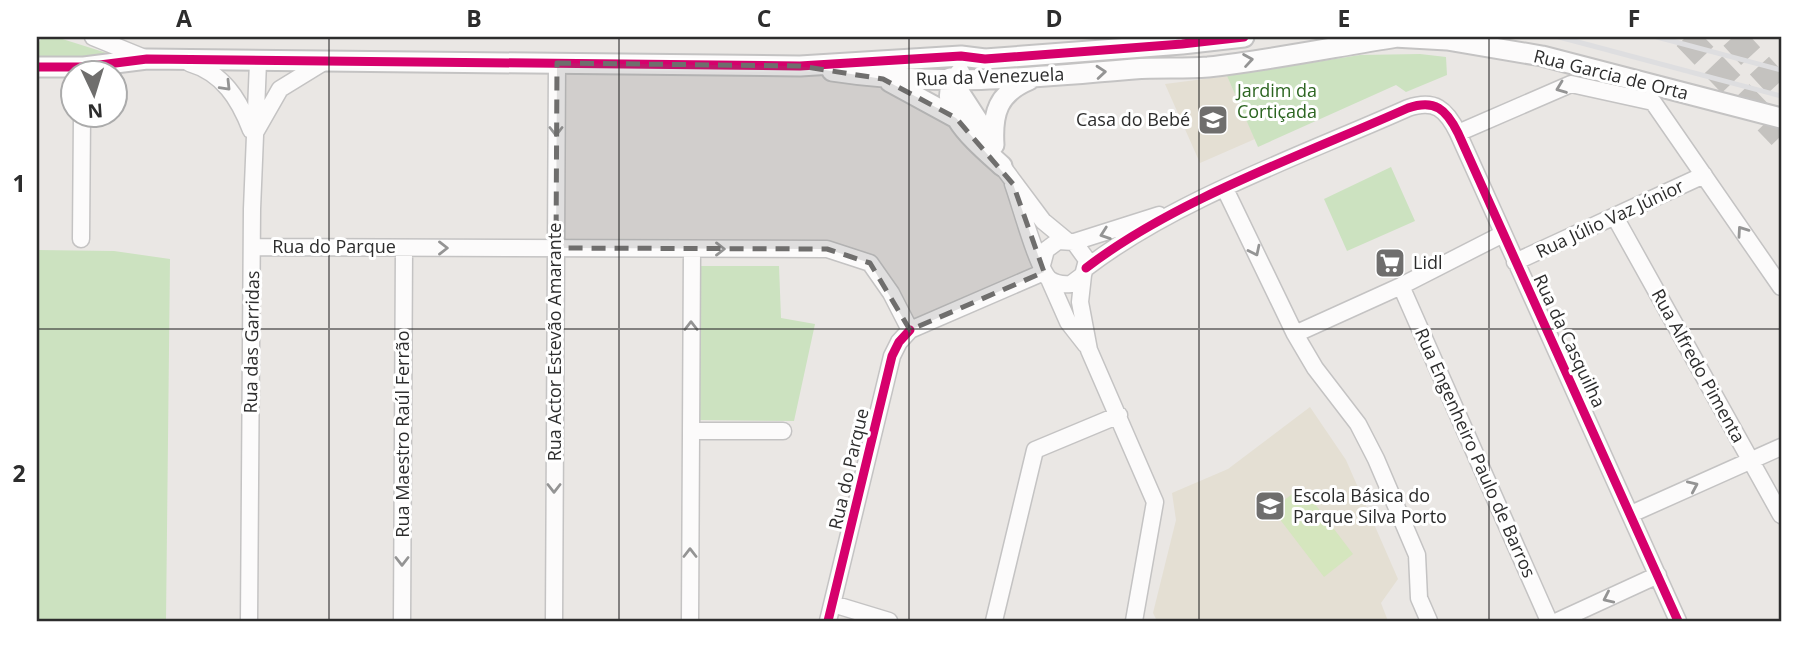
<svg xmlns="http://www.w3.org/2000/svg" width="1818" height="658" font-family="'Open Sans',sans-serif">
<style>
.education{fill:#e4dfd3}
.green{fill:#cce2c0}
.pitch{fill:#d5e6be}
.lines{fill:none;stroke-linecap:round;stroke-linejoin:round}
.trunk-tunnel{stroke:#c4c2bf;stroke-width:26;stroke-dasharray:26 13;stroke-linecap:butt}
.minor-casing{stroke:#c4c3c3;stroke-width:19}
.tertiary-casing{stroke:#c4c3c3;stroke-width:23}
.minor{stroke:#fcfbfb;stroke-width:16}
.tertiary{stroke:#fcfbfb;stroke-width:19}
.rail{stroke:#dedee0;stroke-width:5}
.cycleway-casing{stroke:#fff;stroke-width:13}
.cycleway{stroke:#d6006c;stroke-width:9}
.oneway{stroke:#949494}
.marked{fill:#6f6e6d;fill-opacity:0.2;stroke:#6f6e6d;stroke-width:5;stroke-dasharray:14 9;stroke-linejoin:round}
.grid{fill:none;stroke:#2d2d2d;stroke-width:2;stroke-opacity:0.55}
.labels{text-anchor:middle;stroke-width:6;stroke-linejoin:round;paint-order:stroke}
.street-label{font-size:18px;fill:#2d2d2d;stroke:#fff}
.park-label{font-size:18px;fill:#2c6521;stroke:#fff}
.poi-label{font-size:18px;fill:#2d2d2d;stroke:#fff;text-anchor:start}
.neatline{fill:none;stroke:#2d2d2d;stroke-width:2.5}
.grid-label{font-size:23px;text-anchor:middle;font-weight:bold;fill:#2d2d2d}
</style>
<rect width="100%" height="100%" fill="#eae7e4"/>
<path class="education" d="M1227 76 1255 139 1200 163 1165 84Z
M1310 407 1346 460 1398 579 1381 603 1388 621H1157L1153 613 1176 520 1172 493 1228 469Z"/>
<path class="green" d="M42 37H56L110 54 111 57 37 58V46Z
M1420 54 1446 57 1447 75 1406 92 1396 85 1258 147 1227 76 1360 55Z
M1391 167 1415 221 1347 251 1324 199Z
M37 250 114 251 170 259 166 621H37Z
M698 266H779L781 318 815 324 794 421 697 420Z"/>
<path class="pitch" d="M1302 487 1353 554 1324 577 1272 509Z"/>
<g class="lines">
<path class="trunk-tunnel" d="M1686 37 1781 136
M1733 37 1781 89"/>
<g class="minor-casing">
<path id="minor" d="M93 37 147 59
M189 63C223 73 239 99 251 130
M256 131 280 89 324 62
M1458 133 1571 84 1653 102 1781 287
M1002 166 1043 221 1066 240
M1013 184C1020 203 1037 267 1049 279 1056 284 1063 285 1071 284L1083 275 1087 260 1074 242 1058 241 1046 250 1042 265
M1225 189 1295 334 1315 368 1358 424 1376 459 1417 555 1419 598 1429 621
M1615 217 1781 515
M81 239 82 116
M1074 242 1159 215
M253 247 827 249 870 263 891 293 910 330
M1515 262 1704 175
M1086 268C1174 200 1305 154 1408 108 1435 99 1446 109 1458 133L1678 621
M1083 275 1080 302 1089 350 1155 502 1134 621
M1049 279 1068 322 1086 345
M1401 286 1549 621
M1295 334 1401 286 1503 234
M691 431H783
M1631 514 1781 447
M833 604 889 621
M249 621 252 209 258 62
M402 621 404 248
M554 621 557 63
M690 621 692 249
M828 621 892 356 899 342 910 330 1044 272
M994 621 1035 450 1119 415
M1558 621 1658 575"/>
</g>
<g class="tertiary-casing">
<path id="tertiary" d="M1394 37 1447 40 1542 56 1781 118
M37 67H84L147 59 800 66 961 56 985 59 1182 44 1244 37
M832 71C933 87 1032 78 1134 69 1158 67 1183 69 1208 67 1271 60 1334 47 1397 37
M960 73C928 105 978 144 1002 166
M950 78 993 144
M890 82 956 118
M994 145C992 113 998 93 1029 80"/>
</g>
<use href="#minor" class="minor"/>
<use href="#tertiary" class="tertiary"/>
<path class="rail" d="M1559 37 1781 96
M1657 37 1781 70"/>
<g class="cycleway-casing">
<path id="cycleway" d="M37 67H84L147 59 800 66 961 56 985 59 1182 44 1244 37
M1086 268C1174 200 1305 154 1408 108 1435 99 1446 109 1458 133L1678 621
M828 621 892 356 899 342 910 330"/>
</g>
<use href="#cycleway" class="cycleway"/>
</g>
<defs><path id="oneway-chevron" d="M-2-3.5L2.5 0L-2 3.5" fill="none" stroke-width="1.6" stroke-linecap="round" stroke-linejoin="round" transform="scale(1.75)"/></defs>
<g class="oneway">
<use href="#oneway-chevron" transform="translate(1248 60) rotate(-9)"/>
<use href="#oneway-chevron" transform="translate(1101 72) rotate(-5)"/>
<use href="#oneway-chevron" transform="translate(226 86) rotate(46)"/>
<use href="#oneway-chevron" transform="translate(1561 88) rotate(159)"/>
<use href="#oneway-chevron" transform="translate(556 131) rotate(90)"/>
<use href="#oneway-chevron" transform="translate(1742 231) rotate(-125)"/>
<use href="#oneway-chevron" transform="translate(1105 234) rotate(161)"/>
<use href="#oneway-chevron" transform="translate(443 248)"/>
<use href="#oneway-chevron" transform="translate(720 249)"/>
<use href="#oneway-chevron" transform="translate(1255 251) rotate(64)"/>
<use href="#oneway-chevron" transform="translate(691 326) rotate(-90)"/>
<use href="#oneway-chevron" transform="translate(1693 486) rotate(-24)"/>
<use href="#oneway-chevron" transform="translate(554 488) rotate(90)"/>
<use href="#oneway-chevron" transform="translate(690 553) rotate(-90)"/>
<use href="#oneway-chevron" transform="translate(402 561) rotate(90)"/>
<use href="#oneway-chevron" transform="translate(1608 598) rotate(155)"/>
</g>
<path class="marked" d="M557 63 800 66 883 79 956 118 1013 184 1044 272 910 330 870 263 827 249 556 248Z"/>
<path class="grid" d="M329 37V621M619 37V621M909 37V621M1199 37V621M1489 37V621M37 329H1781"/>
<defs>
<g id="school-square" transform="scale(1.575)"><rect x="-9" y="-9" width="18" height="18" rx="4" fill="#6f6e6d" stroke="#fff"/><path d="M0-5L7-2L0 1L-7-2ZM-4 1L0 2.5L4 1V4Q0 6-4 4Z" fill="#fff"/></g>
<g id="supermarket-square" transform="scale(1.575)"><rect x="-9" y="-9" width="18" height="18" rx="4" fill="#6f6e6d" stroke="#fff"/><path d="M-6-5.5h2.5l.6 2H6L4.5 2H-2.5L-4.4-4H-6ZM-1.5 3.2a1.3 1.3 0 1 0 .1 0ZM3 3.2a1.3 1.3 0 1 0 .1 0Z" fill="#fff"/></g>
</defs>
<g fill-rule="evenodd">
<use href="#school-square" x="1213" y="120"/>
<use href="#supermarket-square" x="1390" y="263"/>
<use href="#school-square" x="1270" y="506"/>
</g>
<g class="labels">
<g class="street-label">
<text transform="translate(1611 75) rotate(14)" y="6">Rua Garcia de Orta</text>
<text transform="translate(990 77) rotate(-2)" y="6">Rua da Venezuela</text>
<text transform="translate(1610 219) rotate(-25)" y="6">Rua Júlio Vaz Júnior</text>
<text x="334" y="253">Rua do Parque</text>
<text transform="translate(1569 341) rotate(65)" y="6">Rua da Casquilha</text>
<text transform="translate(252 342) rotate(-89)" y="6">Rua das Garridas</text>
<text transform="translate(555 342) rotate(-90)" y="6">Rua Actor Estevão Amarante</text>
<text transform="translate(1698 366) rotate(61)" y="6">Rua Alfredo Pimenta</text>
<text transform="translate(403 434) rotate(-90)" y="6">Rua Maestro Raúl Ferrão</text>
<text transform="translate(1475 453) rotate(66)" y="6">Rua Engenheiro Paulo de Barros</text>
<text transform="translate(849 469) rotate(-77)" y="6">Rua do Parque</text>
</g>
<g class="park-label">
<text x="1277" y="97">Jardim da<tspan x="1277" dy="21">Cortiçada</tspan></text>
</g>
<g class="poi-label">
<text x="1190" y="126" text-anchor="end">Casa do Bebé</text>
<text x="1413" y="269">Lidl</text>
<text x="1293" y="502">Escola Básica do<tspan x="1293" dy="21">Parque Silva Porto</tspan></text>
</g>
</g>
<rect width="1818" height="658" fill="none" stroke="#ffffff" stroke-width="77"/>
<g transform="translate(94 94) rotate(176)"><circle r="33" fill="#ffffff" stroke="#ababab" stroke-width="2"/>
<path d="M0-5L12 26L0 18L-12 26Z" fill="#6f6e6d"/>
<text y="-10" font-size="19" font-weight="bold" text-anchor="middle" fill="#2d2d2d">N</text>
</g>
<rect x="38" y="38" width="1742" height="582" class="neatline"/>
<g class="grid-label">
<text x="184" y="27">A</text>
<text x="474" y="27">B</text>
<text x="764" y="27">C</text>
<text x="1054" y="27">D</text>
<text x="1344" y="27">E</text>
<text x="1634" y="27">F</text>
<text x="19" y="192">1</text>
<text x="19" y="482">2</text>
</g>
</svg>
